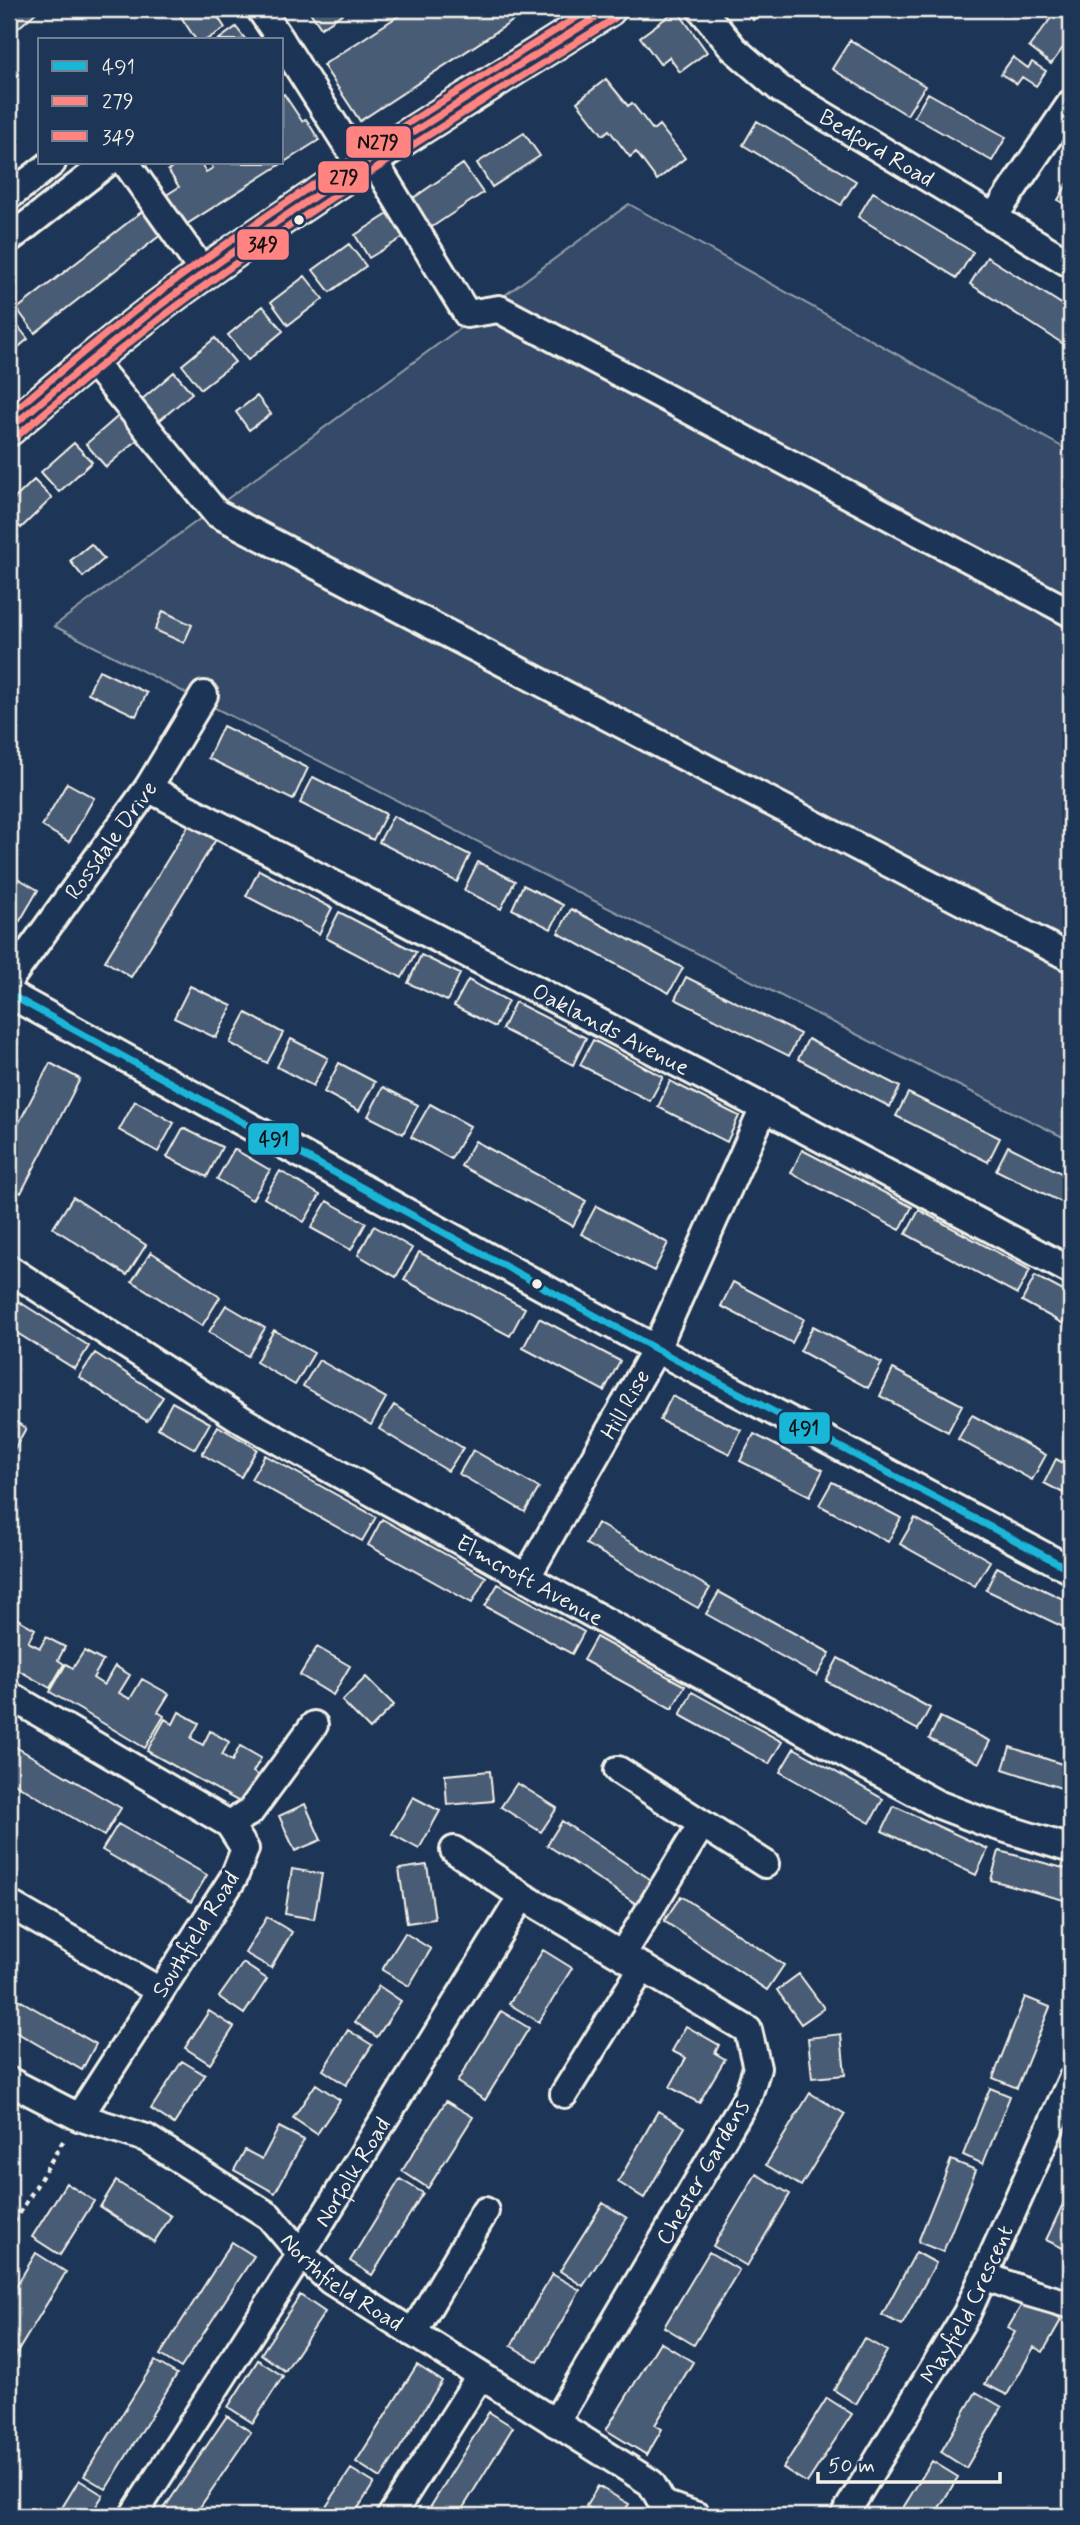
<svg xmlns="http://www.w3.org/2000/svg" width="1080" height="2525" font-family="Mynerve,sans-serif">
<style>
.green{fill:#354a67;stroke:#949ea8;stroke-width:2}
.building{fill:#485b74;stroke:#f4f1e8;stroke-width:2}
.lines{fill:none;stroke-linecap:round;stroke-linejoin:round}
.minor-casing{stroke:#f4f1e8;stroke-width:32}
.major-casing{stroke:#f4f1e8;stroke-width:38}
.path{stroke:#f4f1e8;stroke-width:4.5;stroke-dasharray:5 5;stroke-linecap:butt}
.minor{stroke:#1d3557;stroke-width:26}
.major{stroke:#1d3557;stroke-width:33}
.bus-1-casing{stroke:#1d3557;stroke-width:12}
.bus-2-casing{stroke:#1d3557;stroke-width:12}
.bus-3-casing{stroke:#1d3557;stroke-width:12}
.bus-4-casing{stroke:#1d3557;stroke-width:12}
.bus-1{stroke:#1ab6d8;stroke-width:7}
.bus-2{stroke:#ff8380;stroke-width:7}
.bus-3{stroke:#ff8380;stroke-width:7}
.bus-4{stroke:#ff8380;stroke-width:7}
.bus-dot{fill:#f4f1e8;stroke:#1d3557;stroke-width:2.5}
.labels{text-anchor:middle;stroke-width:6;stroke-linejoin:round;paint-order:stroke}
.street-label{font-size:23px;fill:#f4f1e8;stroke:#1d3557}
.line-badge{stroke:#1d3557;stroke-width:2.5}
.pale-badge-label{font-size:19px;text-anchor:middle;font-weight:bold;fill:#111}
</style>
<rect width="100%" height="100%" fill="#1d3557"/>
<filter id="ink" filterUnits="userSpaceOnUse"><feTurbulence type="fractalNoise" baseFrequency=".0143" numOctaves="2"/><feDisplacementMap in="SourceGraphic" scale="14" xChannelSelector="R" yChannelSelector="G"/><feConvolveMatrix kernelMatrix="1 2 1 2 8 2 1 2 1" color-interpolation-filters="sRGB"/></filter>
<g filter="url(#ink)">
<path class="green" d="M629 204 1071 452V1141L907 1060 54 626Z"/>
<path class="building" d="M9 9H40L9 36Z
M176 9H213L225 28 206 40H196Z
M308 9H348V10L321 28Z
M409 9H531L360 121 323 65Z
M744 9H767L753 20Z
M1058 9 1071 18V37L1051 64 1029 47Z
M677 10 707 52 680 72 669 57 660 64 640 37Z
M236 27 246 40H218Z
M850 40 925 86 907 115 832 69Z
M1013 57 1028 68 1032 62 1046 71 1036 86 1022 77 1017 84 1001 74Z
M606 79 628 106 632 103 653 130 659 125 685 158 657 180 636 152 630 157 609 130 603 135 577 102Z
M928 93 1006 137 992 161 914 117Z
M284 94 302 121 306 119 319 140 179 229 160 199 179 187 168 170 179 163H201L206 172 213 168 210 163H282V95Z
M757 121 856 181 841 205 743 145Z
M524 133 540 156 492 187 477 163Z
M463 164 483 193 429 229 409 201Z
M1071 178V208L1058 200Z
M873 192 973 252 957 278 858 217Z
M149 206 167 230 35 333 17 309Z
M393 211 407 235 369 258 355 235Z
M349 244 366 266 330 292 313 270Z
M987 257 1071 310V336L1065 345 970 284Z
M305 276 323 299 288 325 271 302Z
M263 306 283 331 248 360 228 335Z
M9 315 28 339 9 355Z
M215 338 235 362 201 389 182 365Z
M174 372 192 393 159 421 141 400Z
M257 396 271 414 249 430 236 412Z
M123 412 143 435 106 467 86 444Z
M74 443 92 462 59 492 41 472Z
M34 480 52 498 21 528 9 515V504Z
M9 527 18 537 9 547Z
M91 544 104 559 83 577 70 561Z
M163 611 192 625 184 643 155 630Z
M99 670 147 693 136 716 88 693Z
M223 726 308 768 293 800 208 758Z
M313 777 386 814 373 840 300 803Z
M67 783 94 798 69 842 42 826Z
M393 816 470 855 457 882 379 842Z
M192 820 218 836 131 977 105 961Z
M478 862 515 881 501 909 464 890Z
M259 870 332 908 319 934 246 896Z
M9 873 38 890 20 921 9 915Z
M523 885 563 905 551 929 512 909Z
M571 909 683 968 669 993 558 933Z
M339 912 416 952 402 978 326 938Z
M421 955 460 974 447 1001 408 983Z
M686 977 800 1034 789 1056 675 999Z
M468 980 508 1001 495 1027 454 1006Z
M190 986 232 1006 216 1038 174 1018Z
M515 1002 586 1038 573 1065 502 1029Z
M246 1013 283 1033 267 1063 230 1043Z
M291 1039 328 1058 313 1086 277 1067Z
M808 1039 900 1087 890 1107 798 1059Z
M593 1040 663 1077 650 1101 580 1065Z
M50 1063 80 1079 21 1193 9 1187V1142Z
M339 1063 375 1082 359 1111 324 1092Z
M670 1081 739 1116 727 1142 658 1107Z
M383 1087 418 1105 403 1134 368 1116Z
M908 1093 1000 1138 988 1162 896 1116Z
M135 1101 174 1123 158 1152 119 1130Z
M430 1104 470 1126 451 1159 411 1137Z
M183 1128 222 1147 207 1177 167 1157Z
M475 1141 586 1201 573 1226 461 1166Z
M1008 1146 1071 1178V1207L996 1170Z
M234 1149 270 1170 252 1200 217 1179Z
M802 1150 912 1207 900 1230 791 1173Z
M280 1171 320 1195 304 1222 264 1198Z
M73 1197 146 1245 127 1275 53 1228Z
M327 1201 366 1223 351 1250 311 1228Z
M596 1206 668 1243 654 1271 581 1234Z
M919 1210 1030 1270 1017 1294 906 1234Z
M374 1226 412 1248 396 1277 358 1255Z
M151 1252 220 1297 202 1326 132 1281Z
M419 1252 525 1308 510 1336 404 1280Z
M1035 1276 1071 1295V1328L1022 1301Z
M733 1282 804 1319 792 1343 721 1306Z
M18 1301 89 1346 75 1369 9 1328V1315Z
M226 1305 265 1328 248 1356 209 1332Z
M539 1318 620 1361 604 1391 523 1348Z
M813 1326 882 1363 868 1388 800 1351Z
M274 1330 314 1353 295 1385 256 1362Z
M95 1353 163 1397 147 1421 79 1377Z
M319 1360 386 1398 371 1425 303 1386Z
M893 1369 962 1405 948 1432 880 1396Z
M672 1396 741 1430 730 1454 660 1420Z
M172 1402 210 1423 195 1449 158 1428Z
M394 1405 463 1448 448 1471 379 1429Z
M972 1415 1046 1455 1032 1480 958 1439Z
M9 1418 26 1428 9 1459Z
M218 1426 257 1449 241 1477 202 1454Z
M754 1434 823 1470 810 1496 740 1461Z
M473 1450 539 1488 525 1512 459 1474Z
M265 1455 376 1517 362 1541 251 1479Z
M1056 1459 1071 1467V1497L1044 1483Z
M832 1482 901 1518 888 1542 819 1505Z
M915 1518 990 1561 975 1586 900 1544Z
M382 1519 486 1577 472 1603 368 1545Z
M597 1523 710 1588 698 1608 586 1544Z
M997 1567 1071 1603V1611L1063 1627 986 1590Z
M498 1584 584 1632 572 1654 485 1606Z
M719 1592 830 1653 817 1676 706 1614Z
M14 1617 35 1629 28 1642 40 1648 46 1637 65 1647 58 1660 64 1664 50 1688 9 1665V1626Z
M596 1637 685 1686 672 1709 583 1660Z
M317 1647 350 1666 333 1695 300 1675Z
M84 1651 103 1661 93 1678 104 1685 115 1666 130 1675 119 1693 130 1699 142 1679 169 1694 158 1712 164 1716 145 1748 50 1692 66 1664 73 1668Z
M838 1658 930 1708 918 1730 826 1681Z
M366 1677 394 1705 370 1729 342 1701Z
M692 1692 782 1742 769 1764 680 1715Z
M179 1712 199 1723 191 1738 203 1745 210 1731 229 1742 222 1755 232 1761 240 1746 261 1758 253 1772 261 1777 245 1805 147 1751 165 1719 173 1724Z
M940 1717 990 1741 979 1763 929 1739Z
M14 1746 121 1808 104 1836 9 1780V1755Z
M1010 1747 1071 1767 1067 1790 1003 1769Z
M794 1748 883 1799 870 1823 780 1772Z
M490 1771 493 1801 447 1805 445 1775Z
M517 1783 557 1808 541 1832 501 1807Z
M413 1797 440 1811 419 1849 392 1834Z
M305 1804 321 1840 295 1851 279 1816Z
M894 1806 988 1849 976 1875 882 1831Z
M562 1821 662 1887 647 1911 547 1845Z
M118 1824 207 1875 191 1902 102 1850Z
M999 1851 1071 1870V1902L991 1880Z
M427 1865 435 1919 407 1923 399 1869Z
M292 1869 322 1874 314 1919 285 1914Z
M681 1896 784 1965 767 1990 664 1921Z
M267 1917 292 1932 271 1968 245 1953Z
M405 1933 431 1949 409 1986 382 1970Z
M543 1950 572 1968 539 2022 509 2004Z
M243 1963 267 1979 244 2014 219 1997Z
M799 1974 824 2008 801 2024 777 1990Z
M379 1986 401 2001 377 2037 355 2022Z
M9 1994 96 2044 82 2070 9 2028Z
M1025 1997 1050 2007 1017 2088 993 2078Z
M209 2011 234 2027 210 2064 185 2048Z
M501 2011 529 2028 485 2100 457 2082Z
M686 2026 719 2045 715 2053 725 2059 699 2103 670 2087 686 2058 672 2051Z
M348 2030 372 2045 346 2085 323 2070Z
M841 2034 845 2075 812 2078 808 2038Z
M182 2061 205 2075 174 2124 151 2109Z
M316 2084 340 2100 317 2134 293 2118Z
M990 2088 1010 2096 983 2164 963 2155Z
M810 2093 845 2114 801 2186 766 2165Z
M446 2101 473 2117 428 2188 402 2171Z
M658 2111 685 2127 644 2198 618 2182Z
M279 2127 304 2140 275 2193 234 2170 245 2150 262 2159Z
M951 2160 976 2170 943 2252 918 2242Z
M756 2174 790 2194 747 2266 713 2246Z
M400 2179 423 2193 372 2275 350 2261Z
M116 2181 171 2216 154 2242 100 2207Z
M66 2183 94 2201 60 2255 32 2237Z
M1071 2187V2252L1046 2240Z
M603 2203 627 2218 583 2286 560 2271Z
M232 2242 254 2256 181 2368 160 2355Z
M709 2252 739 2270 694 2345 664 2327Z
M916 2252 936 2263 902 2325 882 2315Z
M36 2253 66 2272 9 2366V2298Z
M552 2274 580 2290 538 2362 511 2346Z
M300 2295 325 2312 285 2371 261 2354Z
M1025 2299 1061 2320 1043 2352 1034 2347 1007 2395 985 2384 1015 2332 1008 2328Z
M864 2338 887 2351 856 2404 834 2390Z
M660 2342 693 2362 655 2425 662 2429 647 2455 606 2430Z
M258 2360 283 2376 253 2423 228 2407Z
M155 2361 177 2374 106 2489 84 2476Z
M417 2365 442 2381 381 2478 356 2462Z
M976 2392 1002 2407 966 2468 941 2452Z
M827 2398 852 2414 807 2483 783 2468Z
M489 2412 513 2427 458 2516H435L428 2511Z
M227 2416 251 2432 194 2516H159Z
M932 2461 958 2477 934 2516H898Z
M351 2469 374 2483 353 2516H320Z
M79 2480 103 2495 90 2516H57Z
M598 2486 629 2504 621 2516H603L586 2506Z"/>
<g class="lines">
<g class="minor-casing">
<g id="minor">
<path d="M260 9 281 40"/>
<path id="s1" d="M701 9 734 49 780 89 1071 264"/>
<path d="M282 42 361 167"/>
<path d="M373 160 467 314 499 309 1071 613"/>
<path d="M126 163 204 273"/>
<path d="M9 196 52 163"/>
<path d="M993 218 1071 103"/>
<path d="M9 239 107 163"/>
<path d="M91 360 216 513 1071 958"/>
<path id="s2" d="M148 788 764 1108 1071 1271"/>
<path id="s3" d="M9 980 148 788 204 695"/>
<path d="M9 994 656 1349 1071 1570"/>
<path id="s4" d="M9 1269 247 1423 867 1766 937 1804 984 1822 1071 1849"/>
<path id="s5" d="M526 1578 656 1349 764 1108"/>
<path d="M9 1695 229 1824 245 1849 234 1877 79 2117"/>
<path d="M618 1770 765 1864"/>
<path d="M229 1824 250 1812 314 1725"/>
<path d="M454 1850 522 1896 748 2030 757 2068 748 2096 555 2423"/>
<path d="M9 1904 160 1991"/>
<path d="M622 1955 702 1824"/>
<path id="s6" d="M9 2081 79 2117 146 2138 269 2216 301 2254 331 2281 651 2483 663 2504"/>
<path d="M564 2094 643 1967"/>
<path d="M985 2276 1030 2293 1071 2305"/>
<path d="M413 2333 485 2211"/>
<path d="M663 2504 697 2516"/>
<path id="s7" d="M133 2516 301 2254 522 1896"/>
<path d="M391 2516 480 2376"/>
<path id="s8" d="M844 2516 967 2313 1071 2081"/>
</g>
</g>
<g class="major-casing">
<path id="major" d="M9 429C72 375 136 321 204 273 335 179 473 95 609 9"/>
</g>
<path class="path" d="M636 16 648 9
M9 2121 16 2110
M9 2231 65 2138"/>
<use href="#minor" class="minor"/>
<use href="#major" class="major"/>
<g class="bus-1-casing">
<path id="bus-1" d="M9 994 656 1349 1071 1570"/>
</g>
<g class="bus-2-casing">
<path id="bus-2" d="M9 429C64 382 120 335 178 292 316 190 464 100 609 9"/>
</g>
<g class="bus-3-casing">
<path id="bus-3" d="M16 437C71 390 126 343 185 300 323 198 470 109 615 18"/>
</g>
<g class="bus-4-casing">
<path id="bus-4" d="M9 415C62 370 116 324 173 282 307 184 449 97 590 9"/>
</g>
<use href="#bus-1" class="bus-1"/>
<use href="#bus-2" class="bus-2"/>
<use href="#bus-3" class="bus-3"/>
<use href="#bus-4" class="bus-4"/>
</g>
</g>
<g class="bus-dot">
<circle cx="299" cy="220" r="6"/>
<circle cx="537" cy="1284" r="6"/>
</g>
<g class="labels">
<g class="street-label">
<text dy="8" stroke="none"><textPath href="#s1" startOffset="226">Bedford Road</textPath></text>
<text dy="8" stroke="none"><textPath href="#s3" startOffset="173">Rossdale Drive</textPath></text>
<text dy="8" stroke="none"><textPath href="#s2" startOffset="522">Oaklands Avenue</textPath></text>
<text dy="8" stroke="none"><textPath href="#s5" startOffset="200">Hill Rise</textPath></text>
<text dy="8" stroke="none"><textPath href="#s4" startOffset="607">Elmcroft Avenue</textPath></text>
<text transform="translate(195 1934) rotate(-58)" y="8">Southfield Road</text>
<text dy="8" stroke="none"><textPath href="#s7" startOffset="408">Norfolk Road</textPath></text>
<text transform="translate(702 2172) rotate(-60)" y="8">Chester Gardens</text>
<text dy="8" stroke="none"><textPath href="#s6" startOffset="394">Northfield Road</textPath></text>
<text dy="8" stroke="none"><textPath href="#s8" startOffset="245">Mayfield Crescent</textPath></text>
</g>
</g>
<g class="line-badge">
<rect x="345" y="125" width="67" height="34" rx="7" fill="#ff8380"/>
<rect x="317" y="160" width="53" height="34" rx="7" fill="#ff8380"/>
<rect x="236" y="228" width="54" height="33" rx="7" fill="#ff8380"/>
<rect x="247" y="1122" width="53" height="34" rx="7" fill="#1ab6d8"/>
<rect x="778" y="1411" width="53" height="34" rx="7" fill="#1ab6d8"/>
</g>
<g class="pale-badge-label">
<text x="378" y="149">N279</text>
<text x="344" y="184">279</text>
<text x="263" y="251">349</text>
<text x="274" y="1146">491</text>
<text x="804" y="1435">491</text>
</g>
<rect width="1080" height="2525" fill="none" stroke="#1d3557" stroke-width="35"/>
<rect x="18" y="18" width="1045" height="2490" fill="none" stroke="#f4f1e8" stroke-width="2.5" filter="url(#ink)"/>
<rect x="38" y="38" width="245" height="126" fill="#1d3557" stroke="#738091" stroke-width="2"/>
<rect x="52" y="61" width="35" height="10" fill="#1ab6d8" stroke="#738091" stroke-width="2"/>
<text x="102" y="74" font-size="21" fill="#f4f1e8">491</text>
<rect x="52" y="96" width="35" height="10" fill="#ff8380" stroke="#738091" stroke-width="2"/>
<text x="102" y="108" font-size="21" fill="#f4f1e8">279</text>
<rect x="52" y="131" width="35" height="10" fill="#ff8380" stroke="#738091" stroke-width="2"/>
<text x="102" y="144" font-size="21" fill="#f4f1e8">349</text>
<path d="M818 2472v10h182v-10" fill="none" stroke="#f4f1e8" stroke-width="3.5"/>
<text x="828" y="2472" font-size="21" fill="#f4f1e8" stroke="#1d3557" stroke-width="5" paint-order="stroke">50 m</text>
</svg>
